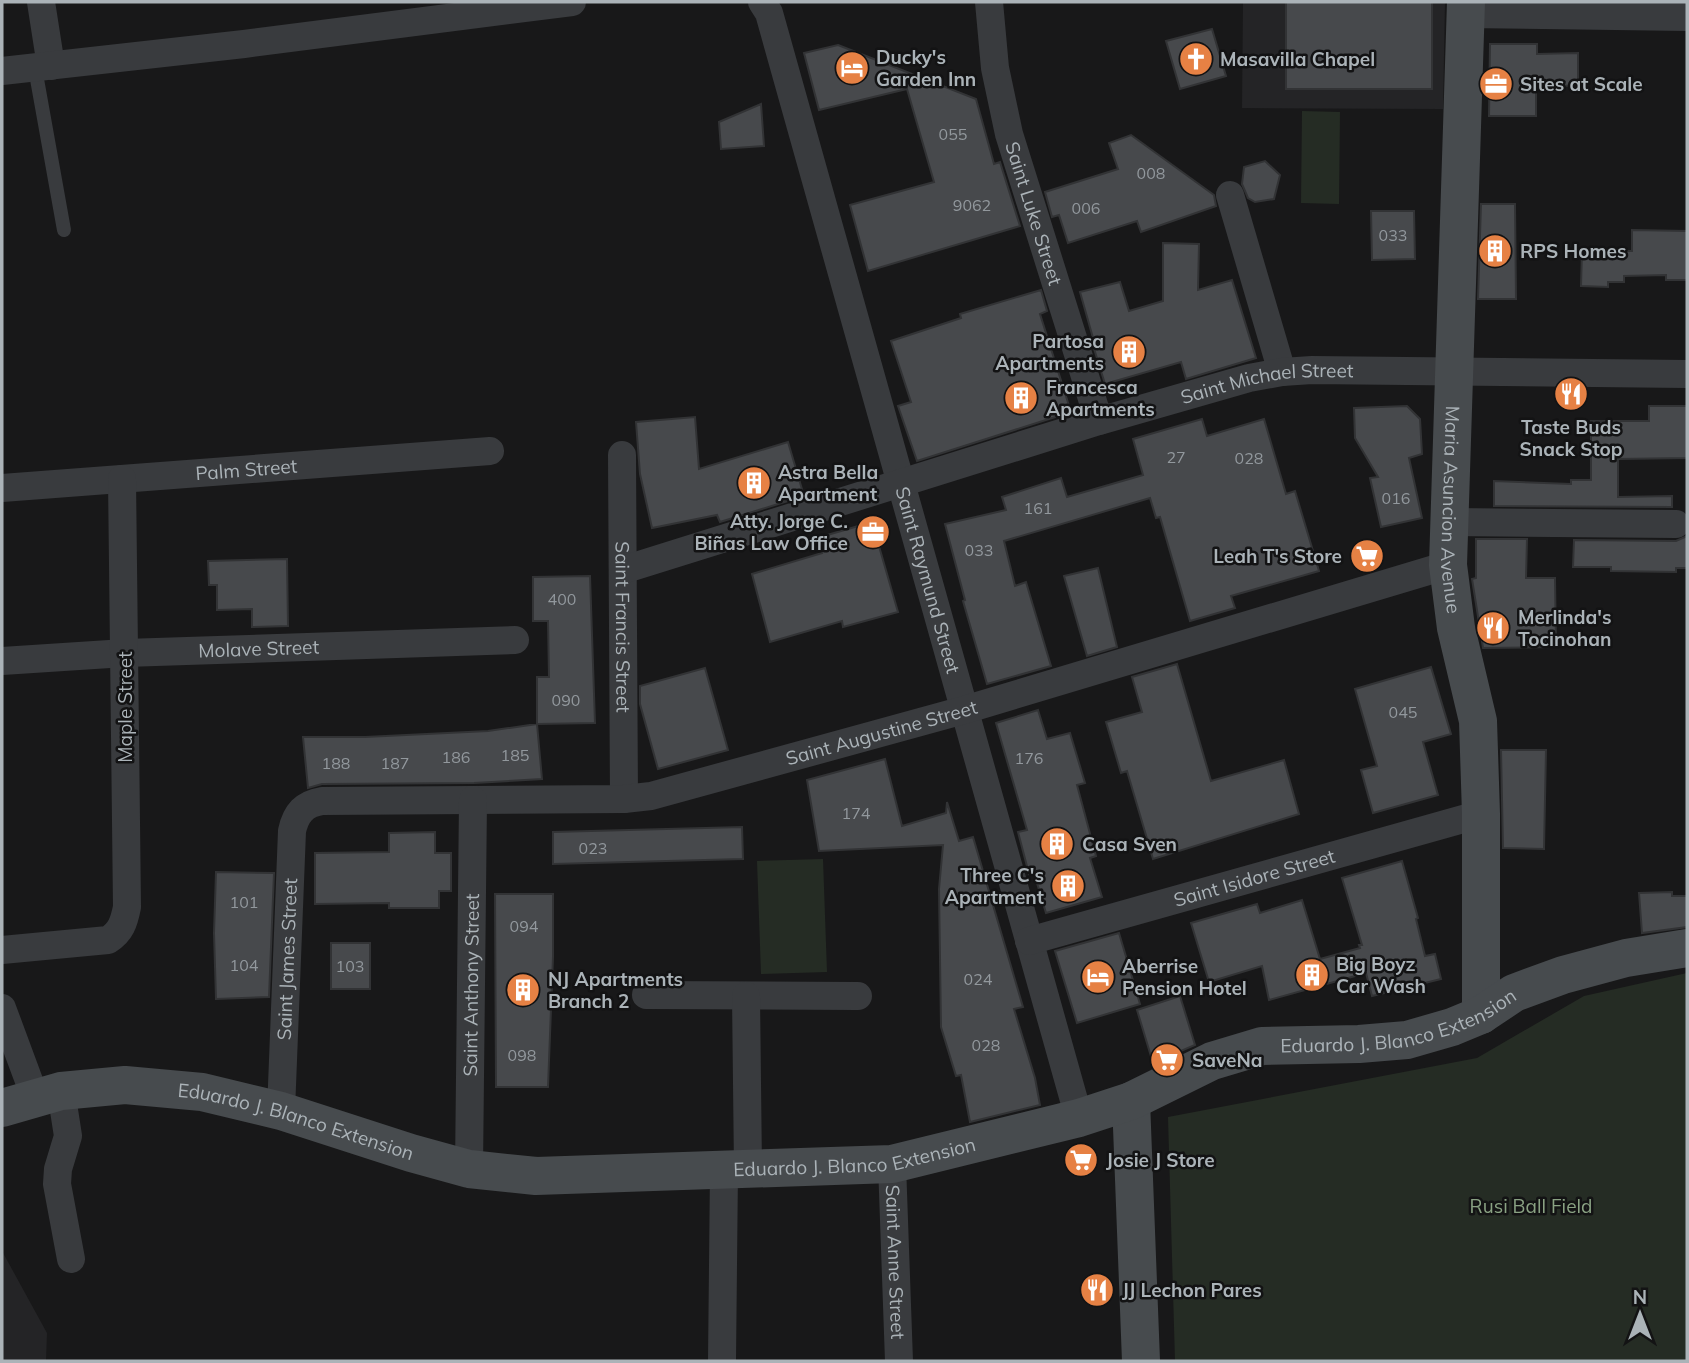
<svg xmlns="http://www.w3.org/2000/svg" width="1689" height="1363" font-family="Mulish,sans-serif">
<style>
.built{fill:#242426}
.park{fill:#252c24}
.building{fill:#47494c;stroke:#323335;stroke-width:2}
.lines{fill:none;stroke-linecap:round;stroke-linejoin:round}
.lane{stroke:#393b3e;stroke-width:14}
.street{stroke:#393b3e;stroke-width:28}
.secondary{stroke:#474b4e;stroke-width:38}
.labels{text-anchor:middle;stroke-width:5;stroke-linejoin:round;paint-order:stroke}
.number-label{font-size:16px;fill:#92989d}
.poi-label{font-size:19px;font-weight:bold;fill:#abb3b8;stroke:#131314;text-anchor:start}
.street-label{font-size:19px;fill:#abb3b8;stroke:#131314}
.park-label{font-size:19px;fill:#8aa283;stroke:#131314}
</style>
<rect width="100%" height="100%" fill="#181819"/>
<path class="built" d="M1243 2H1445L1443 109 1242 108Z
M2 1251 47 1333 46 1361H2Z"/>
<path class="park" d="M1302 111 1340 112 1339 204 1301 203Z
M823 859 827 972 761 974 757 861Z
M1687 973V1361H1175L1168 1117 1477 1058 1584 996Z"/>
<path class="building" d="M1286 2H1432V89H1286Z
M1212 29 1226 76 1180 89 1166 41Z
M1490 44H1537V54L1578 53V86L1536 85V116H1489Z
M838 45 976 99 994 164 1000 162 1020 226 868 271 850 205 934 182 907 89 819 110 804 53Z
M761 104 764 146 721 149 719 122Z
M1131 135 1214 195 1216 206 1141 232 1137 221 1068 243 1059 215 1052 217 1045 192 1118 169 1109 143Z
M1265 161 1280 175 1274 199 1255 202 1248 198 1242 184 1244 167Z
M1481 204H1515L1516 299H1478Z
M1371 211H1414L1415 259 1372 260Z
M1632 230 1687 231V280H1666V275L1624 276V282H1608V287L1581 286 1582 251H1632Z
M1163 243 1199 244 1198 290 1232 280 1256 358 1186 379 1181 362 1105 384 1091 339 1093 338 1080 292 1120 282 1129 311 1163 301Z
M1041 290 1047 311 1040 314 1071 412 917 461 898 406 911 402 891 341 961 318 960 314Z
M1407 406 1420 419 1422 454 1409 458 1422 518 1381 527 1370 478 1378 477 1355 438 1354 408Z
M1649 406H1687V458L1618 459V497L1672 496V507L1494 506V481L1571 484V480H1591V421H1649Z
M695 417 699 469 788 442 804 496 720 522 717 515 652 528 640 474 636 422Z
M1202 419 1207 436 1264 419 1286 494 1295 491 1319 571 1231 596 1235 608 1190 621 1160 517 1156 518 1150 498 1004 541 1015 586 1026 582 1051 666 987 684 963 601 965 600 945 524 1006 510 1002 497 1061 478 1067 497 1143 475 1133 439Z
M872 522 898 612 843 627 842 621 770 642 752 574 822 553 817 538Z
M1687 536V568H1676V572L1611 571V567H1573L1574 540 1676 541Z
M1476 539H1527L1526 578H1555L1556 647 1483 648 1472 579 1476 578Z
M287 559 288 626 252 627V609L217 610V585H209L208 561Z
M1098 568 1117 647 1087 656 1064 576Z
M590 576 595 723 537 724V677H549L548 621H533V577Z
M1177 664 1211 781 1284 760 1299 814 1153 859 1127 771 1121 773 1106 722 1142 712 1132 677Z
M1431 667 1451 734 1423 742 1438 795 1373 813 1361 770 1377 766 1355 689Z
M705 668 728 750 658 769 640 704V686Z
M1038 710 1047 739 1070 733 1085 783 1077 785 1096 856 1090 858 1102 897 1046 913 1034 873 1029 874 1018 832 1027 830 996 723Z
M537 724 542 779 474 783 322 784 308 788 303 737H365L488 731Z
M1501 750H1546L1544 849 1503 848Z
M885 759 902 826 946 813 947 802 959 841 973 837 1023 1007 1014 1009 1035 1078 1040 1105 970 1122 961 1075 956 1076 941 1027 939 889 943 845 819 851 807 780Z
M742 827 743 859 553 864V832Z
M435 832V853H451V891H439V908H389V903L315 904V853L389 852V833Z
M1402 861 1418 918 1416 919 1425 956 1435 954 1441 979 1372 996 1366 973 1269 1000 1262 966 1209 982 1191 923 1257 904 1260 913 1302 900 1320 959 1360 948 1359 945H1362L1342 878Z
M216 872 274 873 269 997 216 999 214 933Z
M1672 892V896H1687V927L1642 933 1639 893Z
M495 894H553V957L548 1087H496Z
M1119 933 1140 1004 1077 1023 1055 951Z
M331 943H370V989H331Z
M1180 996 1195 1045 1153 1063 1137 1010Z"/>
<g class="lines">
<path class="lane" d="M35 68 64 230"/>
<g class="street">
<path d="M41 2 51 66"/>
<path id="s1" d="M762 2 769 13 1079 1118"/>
<path id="s2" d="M989 2 995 68 1009 134 1099 421"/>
<path d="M1466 14 1687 17"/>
<path d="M2 71 244 44 572 2"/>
<path d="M1230 195 1282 372"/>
<path id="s3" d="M622 455 624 799"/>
<path id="s4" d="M2 488 490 451"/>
<path d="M1450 522 1676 524"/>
<path id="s5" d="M623 570 1099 421 1249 378 1282 372 1312 370 1687 374"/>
<path id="s6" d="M2 661 125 653 515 640"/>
<path id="s7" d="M1029 941 1481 814"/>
<path d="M2 950 108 940C121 932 124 922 127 907L122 479"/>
<path d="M646 995 858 996"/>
<path d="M746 996 748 1169"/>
<path d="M2 1008 35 1097"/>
<path d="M61 1091 68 1136 58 1169 57 1184 71 1259"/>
<path id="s8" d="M281 1111 292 831C296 813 304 804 322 801L624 799 651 796 964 710 1448 565"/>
<path id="s9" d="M892 1164 899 1361"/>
<path id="s10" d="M469 1169 473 800"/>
<path d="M722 1361 724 1170"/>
</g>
<g class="secondary">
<path id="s11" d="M1466 2 1448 565 1456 628 1478 721 1481 814V1015"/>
<path d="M1131 1101 1141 1361"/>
<path id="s12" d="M2 1108 61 1091 125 1085 202 1092 281 1111 411 1153 469 1169 536 1176 892 1164 1079 1118 1131 1101 1212 1061 1262 1046 1359 1044 1407 1040 1452 1027 1481 1015 1514 993 1563 975 1626 958 1687 948"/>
</g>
</g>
<defs>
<g id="church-disc" transform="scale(1.75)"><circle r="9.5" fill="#e68144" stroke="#131314"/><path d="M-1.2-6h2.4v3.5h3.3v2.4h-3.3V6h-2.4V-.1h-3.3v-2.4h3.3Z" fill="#fff"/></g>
<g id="hotel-disc" transform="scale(1.75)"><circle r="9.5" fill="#e68144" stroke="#131314"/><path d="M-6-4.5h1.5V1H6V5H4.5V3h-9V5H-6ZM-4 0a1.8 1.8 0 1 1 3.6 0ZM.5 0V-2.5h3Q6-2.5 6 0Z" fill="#fff"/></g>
<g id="office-disc" transform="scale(1.75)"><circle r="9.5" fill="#e68144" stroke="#131314"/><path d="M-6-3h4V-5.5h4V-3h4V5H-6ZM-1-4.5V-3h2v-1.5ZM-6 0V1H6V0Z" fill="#fff"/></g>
<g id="building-disc" transform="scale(1.75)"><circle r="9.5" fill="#e68144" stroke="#131314"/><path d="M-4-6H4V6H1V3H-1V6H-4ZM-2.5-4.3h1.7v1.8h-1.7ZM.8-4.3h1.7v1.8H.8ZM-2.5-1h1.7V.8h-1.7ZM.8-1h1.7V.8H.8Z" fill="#fff"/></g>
<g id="restaurant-disc" transform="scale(1.75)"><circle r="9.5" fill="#e68144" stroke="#131314"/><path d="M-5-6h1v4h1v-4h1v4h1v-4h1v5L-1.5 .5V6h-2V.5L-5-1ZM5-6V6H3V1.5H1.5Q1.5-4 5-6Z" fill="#fff"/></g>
<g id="supermarket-disc" transform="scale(1.75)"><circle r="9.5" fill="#e68144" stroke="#131314"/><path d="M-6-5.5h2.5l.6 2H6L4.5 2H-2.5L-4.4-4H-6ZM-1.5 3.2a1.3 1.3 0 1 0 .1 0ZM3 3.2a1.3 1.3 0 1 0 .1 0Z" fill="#fff"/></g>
</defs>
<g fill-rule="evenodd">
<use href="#church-disc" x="1196" y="59"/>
<use href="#hotel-disc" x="852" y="68"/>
<use href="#office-disc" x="1496" y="84"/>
<use href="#building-disc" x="1495" y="251"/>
<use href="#building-disc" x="1129" y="352"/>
<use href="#restaurant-disc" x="1571" y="394"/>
<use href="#building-disc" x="1021" y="398"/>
<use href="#building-disc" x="754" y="483"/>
<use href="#office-disc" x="873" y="532"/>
<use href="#supermarket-disc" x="1367" y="556"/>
<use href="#restaurant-disc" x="1493" y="628"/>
<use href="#building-disc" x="1057" y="844"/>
<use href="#building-disc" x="1068" y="886"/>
<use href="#building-disc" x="1312" y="975"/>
<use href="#hotel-disc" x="1098" y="977"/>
<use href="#building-disc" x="523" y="990"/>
<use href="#supermarket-disc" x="1167" y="1060"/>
<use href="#supermarket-disc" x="1081" y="1160"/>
<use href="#restaurant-disc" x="1097" y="1290"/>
</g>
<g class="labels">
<g class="number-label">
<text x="953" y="140">055</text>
<text x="1151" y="179">008</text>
<text x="972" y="211">9062</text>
<text x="1086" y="214">006</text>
<text x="1393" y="241">033</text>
<text x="1176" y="463">27</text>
<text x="1249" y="464">028</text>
<text x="1396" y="504">016</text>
<text x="1038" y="514">161</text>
<text x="979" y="556">033</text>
<text x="562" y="605">400</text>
<text x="566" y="706">090</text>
<text x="1403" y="718">045</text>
<text x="515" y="761">185</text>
<text x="456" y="763">186</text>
<text x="1029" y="764">176</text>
<text x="336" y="769">188</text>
<text x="395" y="769">187</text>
<text x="856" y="819">174</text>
<text x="593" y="854">023</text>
<text x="244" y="908">101</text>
<text x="524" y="932">094</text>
<text x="244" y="971">104</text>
<text x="350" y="972">103</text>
<text x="978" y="985">024</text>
<text x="986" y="1051">028</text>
<text x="522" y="1061">098</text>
</g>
<g class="poi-label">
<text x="876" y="64">Ducky's<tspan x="876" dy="22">Garden Inn</tspan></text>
<text x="1220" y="66">Masavilla Chapel</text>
<text x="1520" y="91">Sites at Scale</text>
<text x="1520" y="258">RPS Homes</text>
<text x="1104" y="348" text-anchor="end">Partosa<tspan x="1104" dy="22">Apartments</tspan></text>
<text x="1046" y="394">Francesca<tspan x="1046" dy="22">Apartments</tspan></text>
<text x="1571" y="434" text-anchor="middle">Taste Buds<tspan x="1571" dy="22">Snack Stop</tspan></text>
<text x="778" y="479">Astra Bella<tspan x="778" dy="22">Apartment</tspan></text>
<text x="848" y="528" text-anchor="end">Atty. Jorge C.<tspan x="848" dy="22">Biñas Law Office</tspan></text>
<text x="1342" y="563" text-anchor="end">Leah T's Store</text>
<text x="1518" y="624">Merlinda's<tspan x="1518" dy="22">Tocinohan</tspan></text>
<text x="1082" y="851">Casa Sven</text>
<text x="1044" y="882" text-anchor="end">Three C's<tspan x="1044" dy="22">Apartment</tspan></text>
<text x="1336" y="971">Big Boyz<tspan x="1336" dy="22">Car Wash</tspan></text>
<text x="1122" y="973">Aberrise<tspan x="1122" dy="22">Pension Hotel</tspan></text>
<text x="548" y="986">NJ Apartments<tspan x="548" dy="22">Branch 2</tspan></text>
<text x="1192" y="1067">SaveNa</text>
<text x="1106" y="1167">Josie J Store</text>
<text x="1122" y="1297">JJ Lechon Pares</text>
</g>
<g class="street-label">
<text dy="7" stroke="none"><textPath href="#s2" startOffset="217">Saint Luke Street</textPath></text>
<text dy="7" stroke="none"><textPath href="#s5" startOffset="672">Saint Michael Street</textPath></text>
<text dy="7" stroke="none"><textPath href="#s4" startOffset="245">Palm Street</textPath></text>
<text dy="7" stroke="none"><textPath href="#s11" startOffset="508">Maria Asuncion Avenue</textPath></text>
<text dy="7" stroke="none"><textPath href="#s1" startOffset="602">Saint Raymund Street</textPath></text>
<text dy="7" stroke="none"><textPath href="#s3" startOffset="172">Saint Francis Street</textPath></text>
<text dy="7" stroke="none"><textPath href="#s6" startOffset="257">Molave Street</textPath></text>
<text transform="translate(125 707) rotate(-90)" y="7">Maple Street</text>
<text dy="7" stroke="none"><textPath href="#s8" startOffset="894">Saint Augustine Street</textPath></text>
<text dy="7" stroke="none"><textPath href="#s7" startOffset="234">Saint Isidore Street</textPath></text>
<text dy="7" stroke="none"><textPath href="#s8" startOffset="152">Saint James Street</textPath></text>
<text dy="7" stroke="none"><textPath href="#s10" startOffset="184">Saint Anthony Street</textPath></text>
<text dy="7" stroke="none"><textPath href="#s12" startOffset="1435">Eduardo J. Blanco Extension</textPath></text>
<text dy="7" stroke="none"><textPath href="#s12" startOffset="301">Eduardo J. Blanco Extension</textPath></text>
<text dy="7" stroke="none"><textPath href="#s12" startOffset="868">Eduardo J. Blanco Extension</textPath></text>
<text dy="7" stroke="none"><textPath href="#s9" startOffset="98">Saint Anne Street</textPath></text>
</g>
<g class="park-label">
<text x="1531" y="1213">Rusi Ball Field</text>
</g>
</g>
<rect width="1689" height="1363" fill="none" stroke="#abb3b8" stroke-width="7"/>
<g transform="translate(1640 1314)" stroke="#131314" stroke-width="5" paint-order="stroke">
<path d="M0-5L12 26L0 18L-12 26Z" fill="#abb3b8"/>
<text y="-10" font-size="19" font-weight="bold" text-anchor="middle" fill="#abb3b8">N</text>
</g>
</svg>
